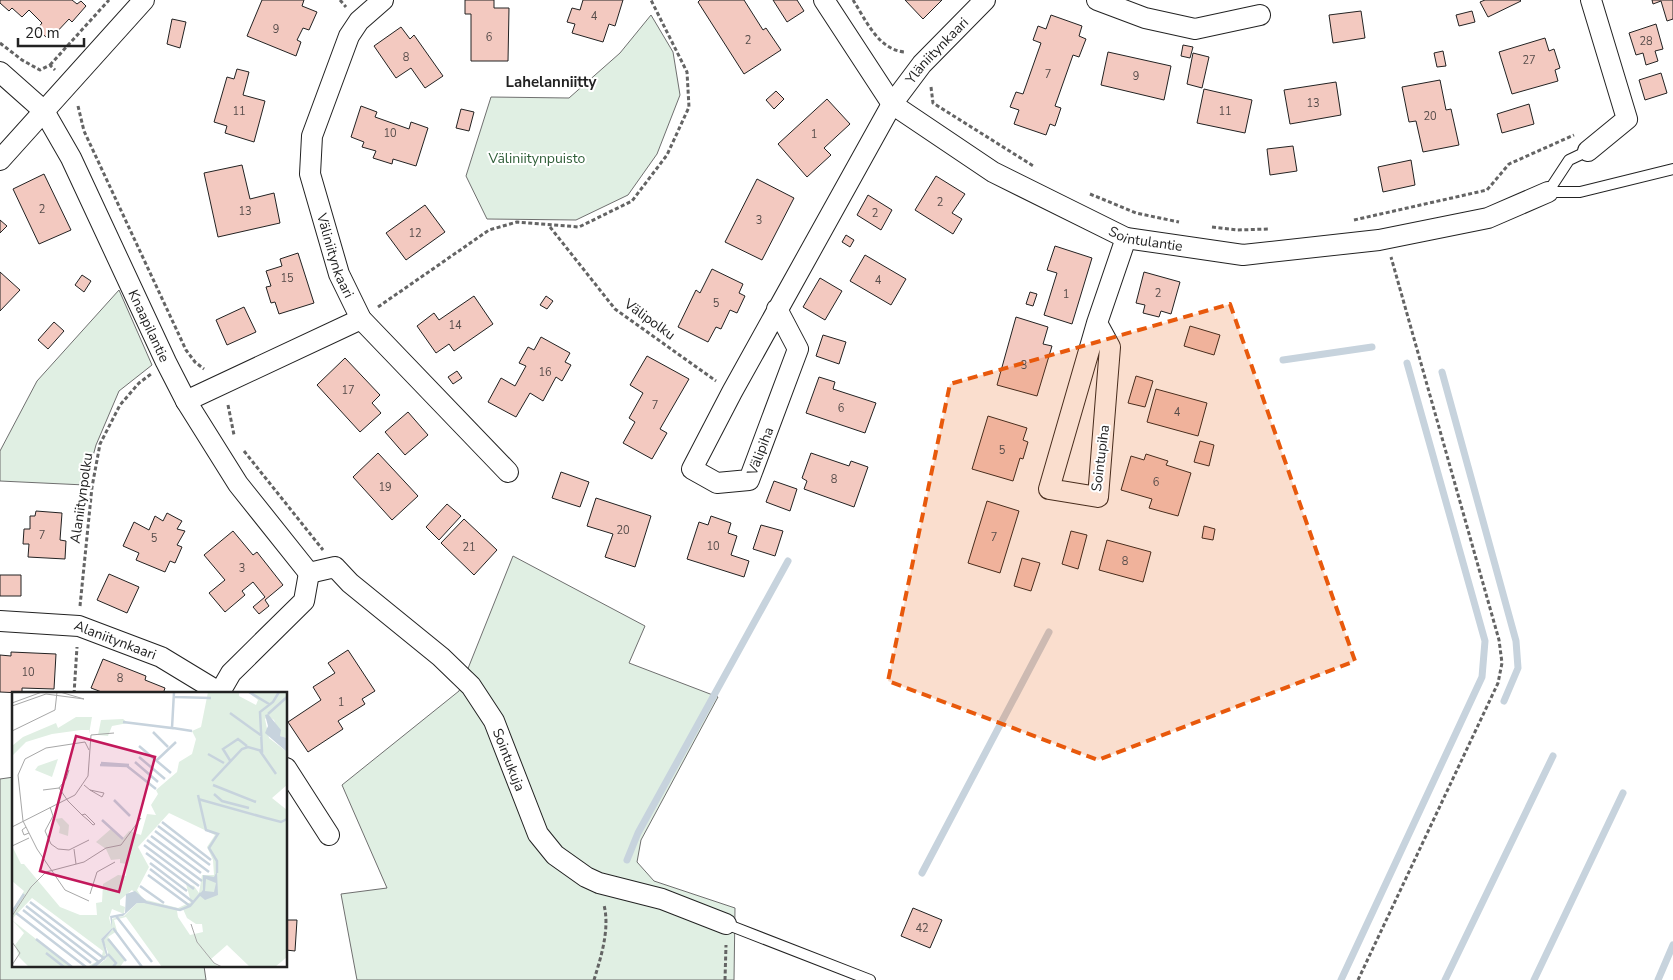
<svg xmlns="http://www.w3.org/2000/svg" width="1673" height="980" font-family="'Nunito Sans',sans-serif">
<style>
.green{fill:#e0efe3;stroke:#6f6f6f}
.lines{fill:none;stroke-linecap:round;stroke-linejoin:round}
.stream{stroke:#c7d3dd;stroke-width:7}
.building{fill:#f3c9c0;stroke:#222}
.lane-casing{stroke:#222;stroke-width:12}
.street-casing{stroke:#222;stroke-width:22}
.path{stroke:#646464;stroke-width:3;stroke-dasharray:4 2.5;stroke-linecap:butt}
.lane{stroke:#fff;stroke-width:10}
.street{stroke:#fff;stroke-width:20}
.marked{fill:#e8590c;fill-opacity:0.2;stroke:#e8590c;stroke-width:4;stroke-dasharray:10 6;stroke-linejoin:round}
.labels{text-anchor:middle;stroke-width:4;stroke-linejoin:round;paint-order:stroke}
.number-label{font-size:11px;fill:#564c4a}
.street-label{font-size:14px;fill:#222;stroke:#fff}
.park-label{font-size:14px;fill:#2f5e38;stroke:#fff}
.neighbourhood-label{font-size:15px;font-weight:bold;fill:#222;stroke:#fff}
.inset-river{fill:none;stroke:#c7d3dd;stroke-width:2.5}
.inset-road{fill:none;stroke:#a7a7a7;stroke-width:1}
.view{fill:#c2185b;fill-opacity:0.15;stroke:#c2185b;stroke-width:2.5}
.inset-edge{fill:none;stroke:#222;stroke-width:2.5}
</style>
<rect width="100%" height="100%" fill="#fff"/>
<path class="green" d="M651 15 673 52 680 95 657 154 628 195 576 220 487 219 466 176 491 97 569 98 620 53Z
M119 290 152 365 119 391 96 445 85 485 0 481V451L37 381Z
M513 556 645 626 629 663 718 697 641 840 637 862 654 881 735 908 734 980H357L341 894 387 888 342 785 459 691Z
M14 777V966H204L206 980H0V779Z"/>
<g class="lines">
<path class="stream" d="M1283 360 1372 347
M1442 372 1516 641 1518 668 1504 701
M627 860 638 833 788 561
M922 873 1049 632
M1341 980 1482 677 1485 641 1407 363
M1445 980 1553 756
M1534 980 1623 793
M1658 980 1673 945"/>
</g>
<path class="building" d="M0 0H72L77 4 81 1 86 6 72 22 69 19 53 36 50 33 46 37 37 29 42 23 29 10 22 17 12 8 9 11 0 3Z
M262 0H304L302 6 317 12 309 30 303 28 297 40 301 42 296 56 247 36Z
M465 0H494V8H509L508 61H471V14H465Z
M583 0H623L615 26 609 24 603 42 572 33 575 24 567 22 572 8 580 10Z
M700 0H744L763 30 766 28 781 50 744 74 698 2Z
M773 0H797L804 11 787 22Z
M905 0H942L923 19Z
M1485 0H1520L1521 1 1488 17 1480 2Z
M1652 0H1673V19L1667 21 1661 1 1653 4Z
M1361 11 1365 38 1333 43 1329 15Z
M1472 11 1475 22 1459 26 1456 15Z
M1051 15 1082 26 1079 36 1086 39 1079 57 1073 55 1055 106 1061 108 1055 126 1050 124 1046 135 1014 124 1019 110 1010 107 1016 92 1023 94 1041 43 1033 40 1038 26 1046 29Z
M172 19 186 22 180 48 167 44Z
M1656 24 1663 49 1655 51 1658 61 1646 65 1643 53 1636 55 1629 33Z
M401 27 410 39 414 35 443 76 425 88 411 68 396 78 374 46Z
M1545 38 1549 51 1554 49 1560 68 1555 70 1558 81 1512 94 1499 52Z
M1183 45 1193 47 1190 58 1181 56Z
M1443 51 1446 66 1437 67 1434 53Z
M1108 52 1171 66 1164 100 1101 85Z
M1193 53 1209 57 1202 88 1187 84Z
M237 69 249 72 243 95 265 101 254 142 225 133 227 126 214 122 227 77 234 79Z
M1661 73 1667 93 1645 100 1639 80Z
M1440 80 1446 110 1451 109 1459 145 1423 152 1416 121 1409 122 1402 87Z
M1336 82 1341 115 1290 124 1284 90Z
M1204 89 1252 100 1245 133 1197 123Z
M776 91 784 99 774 109 766 100Z
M827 99 850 124 824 148 831 155 807 177 778 144Z
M1529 104 1534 124 1502 133 1497 114Z
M361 106 377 112 375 117 409 129 411 122 428 128 416 166 393 159 392 164 373 158 376 151 362 147 364 142 351 137Z
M461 109 474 112 469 131 456 128Z
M1293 146 1297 171 1270 175 1267 149Z
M1411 160 1415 185 1383 192 1378 167Z
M242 165 250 199 274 193 280 223 218 237 204 173Z
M44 174 71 230 39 244 13 189Z
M936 176 965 194 952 213 962 219 953 234 915 210Z
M757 179 794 198 762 260 725 242Z
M868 195 892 210 881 230 857 215Z
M425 205 445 232 406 260 386 233Z
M0 220 7 226 0 233Z
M846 235 854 240 850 247 842 242Z
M1055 246 1092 258 1072 324 1044 315 1057 273 1047 270Z
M298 253 314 303 279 314 275 302 271 303 266 287 271 286 266 271 282 266 280 259Z
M865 255 906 279 891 305 850 281Z
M712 269 743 284 739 293 745 296 737 313 730 310 721 329 716 327 708 342 678 327 696 290 700 293Z
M0 272 20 290 0 311Z
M1144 272 1180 282 1171 314 1161 311 1159 317 1143 313 1145 305 1136 303Z
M82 275 91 281 84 292 75 285Z
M820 278 842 291 825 320 803 307Z
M1030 292 1037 294 1033 306 1026 304Z
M474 296 493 324 454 351 449 344 436 353 417 326 434 313 439 320Z
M546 296 553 301 547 309 540 305Z
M244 307 256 332 227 345 216 320Z
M1016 317 1048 327 1043 344 1052 346 1037 396 997 385Z
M54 322 64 331 48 349 38 340Z
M1190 326 1220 335 1214 355 1184 346Z
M823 335 846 342 839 364 816 356Z
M541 337 570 353 565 362 571 365 562 381 556 377 543 401 530 393 516 417 488 402 501 378 515 386 526 366 519 363 528 347 534 350Z
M647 356 689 379 660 429 667 433 652 459 623 443 635 422 629 418 643 393 630 385Z
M345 358 380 395 372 403 381 413 360 432 317 385Z
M457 371 462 378 453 384 448 377Z
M1136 376 1153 381 1145 407 1128 403Z
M819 377 835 382 833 389 876 403 865 433 806 413Z
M1156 389 1207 403 1198 436 1147 422Z
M408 412 428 435 405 455 385 432Z
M988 416 1027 428 1023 440 1028 442 1023 459 1020 458 1013 481 972 469Z
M1200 441 1214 445 1209 466 1194 462Z
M378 453 418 496 392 520 353 477Z
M811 453 849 466 851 461 868 467 854 507 804 489 807 481 802 478Z
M1146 454 1168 461 1166 465 1191 473 1178 516 1149 508 1152 499 1121 490 1131 456 1144 460Z
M561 472 589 482 580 507 552 498Z
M774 481 797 489 790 511 766 502Z
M596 498 651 516 635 567 605 557 613 534 587 526Z
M987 501 1019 511 1000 573 968 563Z
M447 504 461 516 439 540 426 527Z
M36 511 62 513 60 540 66 541 65 559 28 557 29 544H23L24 529H30V516H35Z
M167 513 182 521 177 529 185 531 177 545 182 547 175 563 170 561 165 572 136 560 139 553 123 546 134 522 149 530 155 516 163 521Z
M711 516 731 523 728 533 737 536 731 555 749 561 744 577 687 559 699 522 708 525Z
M464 519 497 550 474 575 441 543Z
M761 525 783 531 775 556 753 549Z
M1204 526 1215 529 1213 540 1202 538Z
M233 531 253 555 257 552 283 585 265 600 269 606 259 614 253 607 265 597 253 582 242 591 245 595 225 612 209 593 225 580 204 555Z
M1071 531 1087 535 1078 569 1062 564Z
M1107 540 1151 552 1143 582 1099 570Z
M1022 558 1040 563 1031 591 1014 586Z
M109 574 139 587 127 613 97 600Z
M0 575H21V596H0Z
M348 650 375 691 362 699 365 704 338 721 343 729 308 752 288 722 321 700 313 687 335 673 328 663Z
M11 652 56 654 54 689 22 688V693L0 692V655L11 656Z
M103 659 146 676 145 680 165 688 163 694H107L91 688Z
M913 908 942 920 930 948 901 936Z
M286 920H297L295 951 286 950Z"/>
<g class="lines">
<g class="lane-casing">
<path id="lane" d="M1548 192H1580L1673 169
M1548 192 1569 160 1588 151
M726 924 870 980"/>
</g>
<g class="street-casing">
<g id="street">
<path id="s1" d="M383 0 359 21 349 36 312 136 310 174 339 274 361 319 508 472"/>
<path id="s2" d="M824 0 892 104 993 172 1126 238 1243 255 1379 240 1488 218 1548 192"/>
<path d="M1097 0 1145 18 1195 29 1260 15"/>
<path id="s3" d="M0 72 44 111 71 158 166 362 186 401 238 484 309 573"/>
<path d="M1588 151 1627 119 1591 0"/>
<path d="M0 160 144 0"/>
<path id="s4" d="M777 309 798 349 749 480 717 483 692 469 732 392 892 104 922 64 985 0"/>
<path d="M1097 323 1110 347 1098 497 1049 489 1097 323 1126 238"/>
<path d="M186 401 361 319"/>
<path id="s5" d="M309 573 335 567 350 583 441 657 471 686 494 721 538 834 555 855 586 877 599 883 662 899 726 924"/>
<path id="s6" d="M0 621 79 626 161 657 222 694"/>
<path d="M220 692 231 673 304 601 309 573"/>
<path d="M286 768 329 835"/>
</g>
</g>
<path class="path" d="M340 0 346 7
M853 0C866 20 878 50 905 52
M0 43 22 60 40 70 50 65 55 70
M50 65 109 0
M931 87 933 103 1035 167
M78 106 84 131 186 350 195 362 204 369
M1090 194 1136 213 1179 222
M1354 220 1487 190 1509 164 1574 135
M550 227 615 309 716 381
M1212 227 1237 230 1268 229
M378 307 489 230 517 222 579 227 632 201 667 155 689 107 687 72 651 0
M228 405 234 435
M244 451 323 550
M80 606 92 487 100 444 120 405 139 383 151 374
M74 694 77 647
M594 980C601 957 610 929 604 905
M725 980 726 945
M1358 980 1498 683 1502 663 1499 640 1391 257"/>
<use href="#lane" class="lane"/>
<use href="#street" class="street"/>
</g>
<path class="marked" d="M1230 304 1355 661 1098 760 888 681 950 384Z"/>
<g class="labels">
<g class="number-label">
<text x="594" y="20">4</text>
<text x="276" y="33">9</text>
<text x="489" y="41">6</text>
<text x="748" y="44">2</text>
<text x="1646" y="45">28</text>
<text x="406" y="61">8</text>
<text x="1529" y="64">27</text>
<text x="1048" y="78">7</text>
<text x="1136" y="80">9</text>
<text x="1313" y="107">13</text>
<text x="239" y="115">11</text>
<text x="1225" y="115">11</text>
<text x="1430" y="120">20</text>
<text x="390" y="137">10</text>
<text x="814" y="138">1</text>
<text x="940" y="206">2</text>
<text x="42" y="213">2</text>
<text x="245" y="215">13</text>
<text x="875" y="217">2</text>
<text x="759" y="224">3</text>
<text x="415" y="237">12</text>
<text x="287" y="282">15</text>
<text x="878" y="284">4</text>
<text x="1158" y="297">2</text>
<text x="1066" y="298">1</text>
<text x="716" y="307">5</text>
<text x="455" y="329">14</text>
<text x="1024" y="369">3</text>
<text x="545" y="376">16</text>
<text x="348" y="394">17</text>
<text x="655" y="409">7</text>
<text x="841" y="412">6</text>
<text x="1177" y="416">4</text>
<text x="1002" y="454">5</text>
<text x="834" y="483">8</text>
<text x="1156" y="486">6</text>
<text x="385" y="491">19</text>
<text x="623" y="534">20</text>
<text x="42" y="539">7</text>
<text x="994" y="541">7</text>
<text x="154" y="542">5</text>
<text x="713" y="550">10</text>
<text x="469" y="551">21</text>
<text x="1125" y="565">8</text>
<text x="242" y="572">3</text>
<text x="28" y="676">10</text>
<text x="120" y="682">8</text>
<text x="341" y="706">1</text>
<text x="922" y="932">42</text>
</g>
<g class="street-label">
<text dy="5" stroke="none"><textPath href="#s4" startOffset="732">Yläniitynkaari</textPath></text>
<text dy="5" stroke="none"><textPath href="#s2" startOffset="414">Sointulantie</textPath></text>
<text dy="5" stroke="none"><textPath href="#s1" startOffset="280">Väliniitynkaari</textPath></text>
<text transform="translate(650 319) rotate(36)" y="5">Välipolku</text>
<text dy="5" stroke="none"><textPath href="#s3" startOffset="298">Knaapilantie</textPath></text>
<text transform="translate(760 451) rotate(-69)" y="5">Välipiha</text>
<text transform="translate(1100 458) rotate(-83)" y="5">Sointupiha</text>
<text transform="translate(81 498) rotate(-82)" y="5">Alaniitynpolku</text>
<text dy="5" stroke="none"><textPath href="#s6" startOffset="118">Alaniitynkaari</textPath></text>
<text dy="5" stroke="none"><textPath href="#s5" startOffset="291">Sointukuja</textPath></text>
</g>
<g class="park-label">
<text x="537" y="163">Väliniitynpuisto</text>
</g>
<g class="neighbourhood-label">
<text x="551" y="87">Lahelanniitty</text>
</g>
</g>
<g transform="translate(12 692)">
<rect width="275" height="275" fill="#fff"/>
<path d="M196 0H227V4L244 13 246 8 236 0 275 1V46L268 44 262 28 256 24 253 27 257 46 275 60V93L260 106 275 118V265L263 275H238L215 253 199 267 206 275H150L114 225 102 228 105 239 96 245 113 268 108 275H84L94 267 96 260 91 248 100 238 99 227 112 224 125 211 137 209 130 208 120 198 108 208V213L113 215 112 222 100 217 97 226 100 236 89 247 94 260 93 264 88 270 78 275H75L89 267 91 259 20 206 0 227V219L12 199 0 189V154L9 172H12L48 215 68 223H85L84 211 90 210 91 192 106 183 114 184 115 172 108 171V167L99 168 94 157 84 150 100 136 111 146 117 139 129 143 135 122 144 123 139 113 146 102 144 98 165 80 167 70 180 62 184 47 180 39 189 35ZM157 121 203 143 195 155 201 168 202 183H190L187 201 182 194 174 192 179 210 166 216 131 207 125 198 137 175 126 155ZM171 217 175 226 184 232H190L191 240 178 243 166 225 165 219ZM64 25H80L77 42V38H69L40 42 14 50 0 64V54L11 45 44 31 46 36ZM111 27 116 31 100 34 96 44 86 43 89 28ZM46 67 40 85 23 78 26 74ZM50 126 57 133 56 144 47 141 48 135 43 127ZM0 228 24 247 61 275H17L7 265 3 253 12 241Z" fill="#e0efe3" fill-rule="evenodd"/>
<path d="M256 22 269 38 268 44 275 46V60L253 41 256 34 253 23ZM205 179 206 203 193 208 187 203 191 198V183L202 185ZM194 187 204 191 202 200 193 199ZM123 199 137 211H125L111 224 100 226V238L92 248 96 264 84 275H78L94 263 89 247 100 236 98 224 113 221 114 202Z" fill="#c7d3dd" fill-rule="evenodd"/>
<path class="inset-river" d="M237 0 257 12M163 5 199 6M218 21 250 44M256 22 275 5M111 30 160 36 162 0M161 36 180 39M141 40 156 55M127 54 159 81M248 59 264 82M196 62 212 71M127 65 153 87M145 68 164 50M123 70 146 90M219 70 211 57 226 47 235 54M89 71 117 73M88 73 115 74 144 97M200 89 230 57 236 55 250 59 248 20 261 10 267 0M201 93 244 110M202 102 210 109 237 116M186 103 194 138 206 142 197 156 205 169V181M186 107 254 126 269 130 275 127M102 108 118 124M90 128 111 147M150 130 199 168M146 134 198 173M143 139 197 180M139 144 189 181M135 148 190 189M132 153 187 194M134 161 182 197M138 171 175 199M138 177 181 210M136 183 178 214M128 194 152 211M18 210 93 267M133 210 168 218 178 214 189 201M14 214 87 270M11 218 79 271M0 220 12 202M4 221 74 275M104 224 140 270M101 236 130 275M24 247 60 275M96 247 114 269M34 261 52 275M96 262 104 271 101 275"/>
<path class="inset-road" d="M0 11 30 0M0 14 34 2 72 7 48 0M0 39 43 18 45 0M72 93 78 98 90 105 92 101 78 98M47 96 56 109 70 123 76 128 81 133 83 132 73 122 70 123M31 98 47 96 54 87 57 78M38 115 41 124 33 139 39 152 46 157 57 158 77 148M0 135 63 103 76 84 79 43 102 41M14 135 10 138 12 143 17 141M0 154 17 146M62 157 64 172M78 202 85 180 103 170M77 209 53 198 25 157 11 129 6 83 13 67 34 56 73 50 77 58M0 224 19 195 34 180 72 170 94 156 109 153 129 126M179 232 185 250 202 271 210 275M0 250 8 261 0 273"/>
<path class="view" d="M64 44 143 65 107 200 28 179Z"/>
<rect width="275" height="275" class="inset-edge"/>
</g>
<path d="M18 38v8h66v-8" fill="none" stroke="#222222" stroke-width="2.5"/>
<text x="25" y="38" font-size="15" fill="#222222" stroke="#ffffff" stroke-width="4" paint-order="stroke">20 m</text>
</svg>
